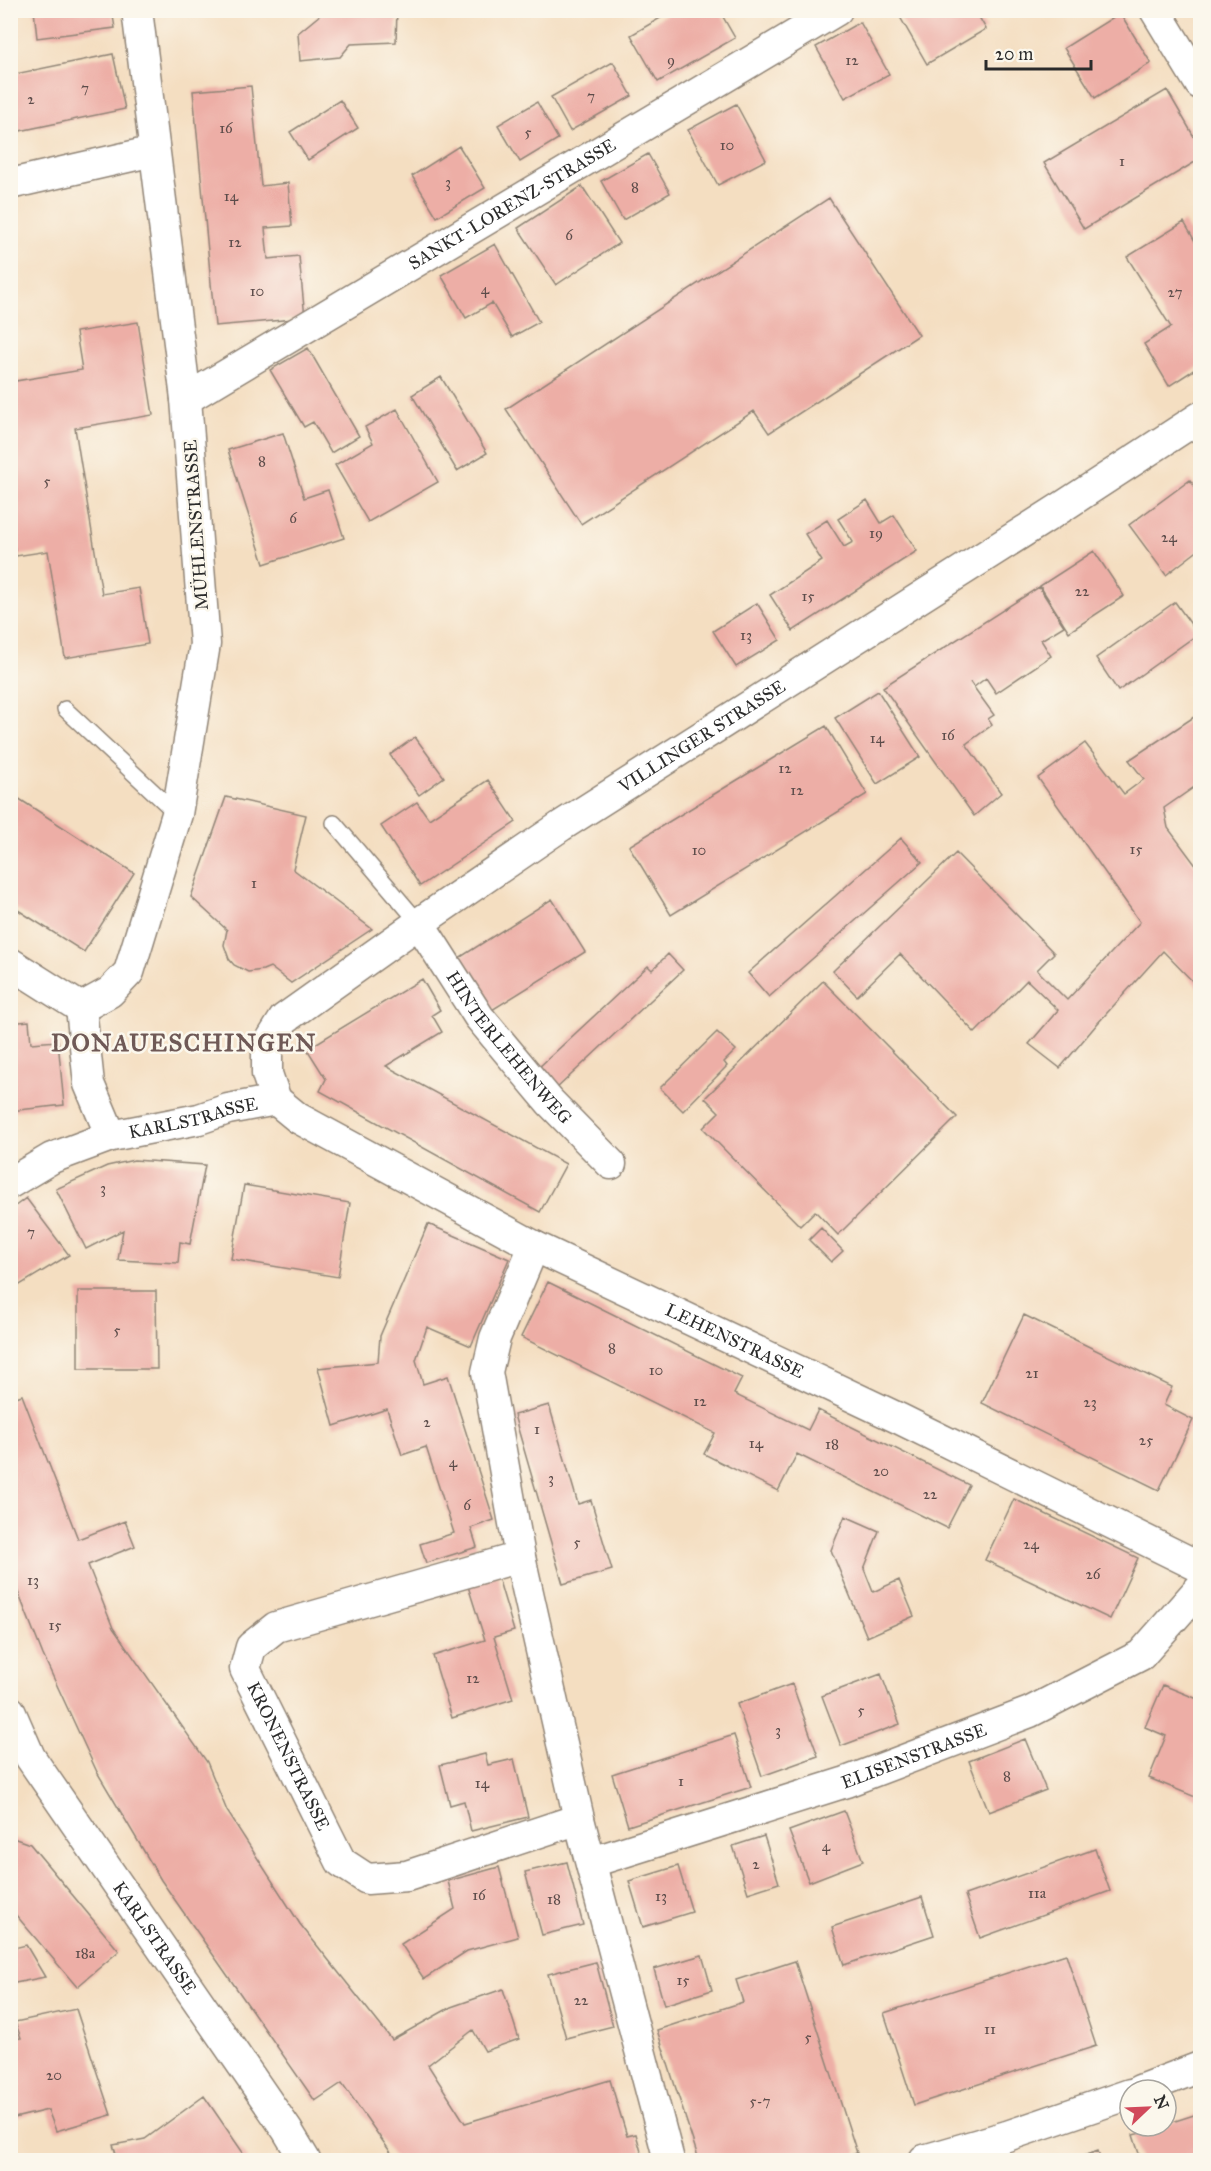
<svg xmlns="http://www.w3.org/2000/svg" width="1211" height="2171" font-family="'IM FELL Great Primer',serif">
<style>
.building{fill:#edaea6}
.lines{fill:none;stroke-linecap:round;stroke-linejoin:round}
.lane-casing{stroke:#908476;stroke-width:18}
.street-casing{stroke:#908476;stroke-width:33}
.lane{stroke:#fff;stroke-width:15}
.street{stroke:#fff;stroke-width:30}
.labels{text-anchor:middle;stroke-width:5;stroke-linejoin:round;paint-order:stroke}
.number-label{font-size:15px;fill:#5c4c4a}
.street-label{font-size:18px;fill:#2b2b2b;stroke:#fbf7ec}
.district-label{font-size:24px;font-weight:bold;letter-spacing:1.5px;fill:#6f5956;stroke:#fbf7ec}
</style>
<rect width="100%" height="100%" fill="#fbf7ec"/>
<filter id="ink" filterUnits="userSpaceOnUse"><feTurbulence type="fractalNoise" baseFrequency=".0167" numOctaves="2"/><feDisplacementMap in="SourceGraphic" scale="12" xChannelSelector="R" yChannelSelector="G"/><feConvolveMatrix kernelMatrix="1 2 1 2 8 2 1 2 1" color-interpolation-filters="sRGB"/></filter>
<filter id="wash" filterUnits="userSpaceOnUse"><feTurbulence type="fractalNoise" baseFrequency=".008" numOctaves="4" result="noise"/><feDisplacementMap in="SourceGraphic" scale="24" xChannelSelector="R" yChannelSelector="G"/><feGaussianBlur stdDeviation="1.35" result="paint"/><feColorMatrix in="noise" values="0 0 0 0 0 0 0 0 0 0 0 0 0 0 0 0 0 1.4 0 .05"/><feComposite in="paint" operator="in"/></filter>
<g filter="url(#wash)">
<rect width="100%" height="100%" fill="#f4dec1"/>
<g id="blocks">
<path class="building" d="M34 10H112L115 28 37 38Z
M326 10H397L396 42 351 44 340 57 300 61 298 33Z
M674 10H719L735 38 658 82 631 35Z
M896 10H975L986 29 927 64Z
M1120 13 1151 63 1095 98 1064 48Z
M860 22 889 74 845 98 816 47Z
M113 54 125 109 10 133V75Z
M613 62 632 96 570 131 551 97Z
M251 86 261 186 288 183 292 226 265 228 268 259 299 256 305 318 215 326 193 91Z
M1167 90 1200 147V159L1084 229 1044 163Z
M340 100 358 128 308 160 290 132Z
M537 102 558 139 520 162 498 125Z
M736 104 766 160 718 185 688 130Z
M459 146 485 188 437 217 412 176Z
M648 154 670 193 623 220 601 181Z
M582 186 619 243 556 285 518 228Z
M829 198 919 335 769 433 754 411 581 524 506 409Z
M1184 222 1200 250V366L1169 386 1144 344 1171 327 1127 257Z
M495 244 539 322 512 337 492 303 466 318 441 275Z
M138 322 153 415 75 428 102 594 139 588 148 644 65 658 48 551 16 556 10 523V438H13L10 423V382L82 370 76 332Z
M308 348 359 436 331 453 313 422 304 427 270 370Z
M441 377 487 453 457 471 412 395Z
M397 409 438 482 368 522 335 465 373 443 365 427Z
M283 433 304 498 328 490 344 538 264 564 228 450Z
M1190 480 1200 494V549L1166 575 1129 525Z
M867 500 881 523 894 515 917 551 793 631 770 595 822 561 805 534 827 520 844 547 853 542 838 519Z
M1094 551 1124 596 1069 632 1040 586Z
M1039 587 1064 626 1041 640 1051 656 996 693 986 678 974 687 970 682 994 715 988 719 992 725 966 744 1001 793 974 816 883 687Z
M1175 602 1198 634 1118 691 1096 658Z
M757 603 780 640 736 667 713 631Z
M878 691 920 757 877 784 835 718Z
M1200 713V783L1164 808 1168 828 1200 871V989L1163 951 1097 1024 1060 1068 1029 1044 1058 1010 1027 980 975 1033 900 954 857 996 833 971 956 853 1054 953 1037 970 1067 1000 1140 922 1038 778 1085 743 1124 794 1144 779 1129 760Z
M826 726 867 794 671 915 629 846Z
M415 737 444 777 419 795 390 755Z
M488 780 516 822 420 886 381 826 417 802 429 819Z
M10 793 134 873 84 952 10 905Z
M226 797 306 815 293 869 372 929 291 983 270 967 263 970 248 972 234 965 229 959 224 945 227 930 191 897Z
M901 838 922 862 769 997 748 973Z
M552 899 585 952 492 1010 459 958Z
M668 954 683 970 556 1089 537 1069 648 966 652 970Z
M422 979 440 1010 432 1015 442 1032 386 1066 566 1164 540 1212 320 1091 326 1079 307 1049Z
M823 981 957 1117 838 1235 815 1211 800 1226 703 1128 719 1112 705 1098Z
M29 1021 31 1043 58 1041 64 1105 10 1111V1023Z
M717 1032 736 1050 724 1062 727 1066 683 1111 660 1088Z
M134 1160 205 1165 190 1244 180 1242 178 1263 118 1260 123 1230 86 1249 56 1189 107 1166Z
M244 1185 350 1203 338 1277 231 1259Z
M26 1198 69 1255 10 1291V1210Z
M428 1224 509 1259 471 1346 427 1327 416 1360 423 1384 448 1376 494 1520 471 1528 477 1547 426 1563 420 1544 454 1533 426 1447 402 1455 387 1409 334 1426 318 1368 378 1362 380 1336Z
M821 1228 843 1251 831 1262 809 1240Z
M548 1282 742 1378 734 1394 808 1430 818 1410 969 1485 947 1528 797 1454 778 1491 704 1454 715 1433 521 1337Z
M78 1291H156L157 1369H78Z
M1024 1315 1172 1387 1164 1405 1193 1420 1159 1490 982 1403Z
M22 1395 78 1539 125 1521 135 1546 88 1565 113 1628 207 1762 227 1811 300 1924 392 2040 451 2007 503 1989 519 2039 485 2051 473 2030 428 2065 465 2123 610 2080 627 2136 636 2134 643 2159 637 2160H396L342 2083 315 2101 161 1880 97 1772 43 1655 10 1572V1399Z
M549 1405 578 1504 591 1500 612 1570 563 1584 514 1415Z
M1014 1499 1138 1558 1110 1619 985 1560Z
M845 1516 879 1531 864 1569 873 1592 899 1580 914 1616 867 1637 831 1550Z
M497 1574 514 1631 494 1637 513 1699 452 1718 433 1656 485 1640 467 1583Z
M881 1674 900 1724 841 1746 822 1696Z
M792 1684 818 1756 762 1776 737 1704Z
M1163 1685 1200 1700V1799L1149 1778 1166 1736 1145 1727Z
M734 1735 751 1787 628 1826 612 1774Z
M1025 1739 1046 1790 989 1812 969 1761Z
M485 1754 488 1765 514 1759 528 1817 471 1831 464 1801 450 1805 440 1765Z
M844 1811 863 1861 809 1882 789 1831Z
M764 1836 779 1883 748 1893 733 1846Z
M10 1837 30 1844 119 1951 77 1987 10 1908Z
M1095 1849 1110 1891 980 1938 965 1895Z
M567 1862 583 1925 542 1935 525 1872Z
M678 1866 692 1912 643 1927 629 1881Z
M499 1867 518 1937 467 1951 424 1979 401 1944 455 1909 448 1881Z
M922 1897 934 1935 844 1965 832 1927Z
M26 1945 45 1977 10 1984V1949Z
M1066 1954 1096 2046 914 2105 884 2013Z
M702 1955 712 1990 664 2005 654 1969Z
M795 1961 857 2153 834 2160H699L657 2030 743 2002 736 1980Z
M596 1962 613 2026 566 2038 548 1974Z
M76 2009 111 2115 56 2131 48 2110 10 2119V2040L21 2038 15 2022Z
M204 2096 248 2160H118L113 2145 145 2139Z
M1200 2113V2160H1141L1133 2135 1166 2126V2124Z
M1098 2151 1101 2160H1073Z"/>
</g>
</g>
<g filter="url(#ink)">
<use href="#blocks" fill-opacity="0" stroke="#908476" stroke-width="1.5"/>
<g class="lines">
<g class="lane-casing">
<path id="lane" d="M65 709 177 814
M334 823 419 923"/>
</g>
<g class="street-casing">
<g id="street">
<path d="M1155 10 1200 84"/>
<path d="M10 184 154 151"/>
<path id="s1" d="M186 399 837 10"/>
<path id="s2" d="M419 923 479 1017 550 1102 611 1164"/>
<path d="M10 963 81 1008"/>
<path d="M81 1008 110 992 129 972 177 814 205 644 186 399 137 10"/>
<path d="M81 1008 89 1084 111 1136"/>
<path id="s3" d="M276 1100 267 1074V1046L284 1019 419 923 561 826 1059 509 1200 417"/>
<path id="s4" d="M276 1100 298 1118 534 1246 900 1419 1200 1567"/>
<path id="s5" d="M10 1183 52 1158 111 1136 199 1119 228 1109 276 1100"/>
<path d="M534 1246 495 1338 487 1372 520 1557 579 1819 669 2160"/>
<path id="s6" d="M520 1557 276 1627 251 1647 245 1669 341 1862 367 1879 407 1876 579 1819"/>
<path id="s7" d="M10 1711 30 1757 287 2130 305 2160"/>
<path id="s8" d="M592 1862 846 1782 1030 1712 1141 1655 1200 1588"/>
<path d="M1140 2090 1200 2067"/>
<path d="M924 2160 1007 2136 1130 2094"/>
</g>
</g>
<use href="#lane" class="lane"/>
<use href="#street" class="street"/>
</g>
</g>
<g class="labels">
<g class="number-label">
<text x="671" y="65">9</text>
<text x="852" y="65">12</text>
<text x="85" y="93">7</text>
<text x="591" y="101">7</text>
<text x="31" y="104">2</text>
<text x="226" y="133">16</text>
<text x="528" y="137">5</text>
<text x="727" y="150">10</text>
<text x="1122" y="166">1</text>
<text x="448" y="187">3</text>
<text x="635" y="192">8</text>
<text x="231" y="201">14</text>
<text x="569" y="240">6</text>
<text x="235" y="247">12</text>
<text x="485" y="294">4</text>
<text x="257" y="296">10</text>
<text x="1175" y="297">27</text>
<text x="262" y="466">8</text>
<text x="47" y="486">5</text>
<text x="293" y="523">6</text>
<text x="876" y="538">19</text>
<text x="1169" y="542">24</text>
<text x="1082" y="596">22</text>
<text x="808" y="601">15</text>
<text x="746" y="640">13</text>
<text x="948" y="740">16</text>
<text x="877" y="743">14</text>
<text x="785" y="773">12</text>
<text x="797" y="795">12</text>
<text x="1136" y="854">15</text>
<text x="699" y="855">10</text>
<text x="254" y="888">1</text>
<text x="103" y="1193">3</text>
<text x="31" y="1237">7</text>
<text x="117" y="1335">5</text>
<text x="612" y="1353">8</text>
<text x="656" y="1375">10</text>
<text x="1032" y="1378">21</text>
<text x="700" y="1406">12</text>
<text x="1090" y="1407">23</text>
<text x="427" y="1427">2</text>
<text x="537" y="1434">1</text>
<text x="1146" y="1445">25</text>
<text x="756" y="1448">14</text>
<text x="832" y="1449">18</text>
<text x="453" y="1467">4</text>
<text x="881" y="1476">20</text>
<text x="551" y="1483">3</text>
<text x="930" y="1499">22</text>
<text x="467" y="1510">6</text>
<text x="577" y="1547">5</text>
<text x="1031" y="1549">24</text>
<text x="1093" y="1579">26</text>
<text x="33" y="1585">13</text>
<text x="55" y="1630">15</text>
<text x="473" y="1683">12</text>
<text x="861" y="1715">5</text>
<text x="778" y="1735">3</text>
<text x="1007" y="1781">8</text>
<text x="681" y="1786">1</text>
<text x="482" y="1788">14</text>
<text x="826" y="1851">4</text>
<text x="756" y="1869">2</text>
<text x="1037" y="1898">11a</text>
<text x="479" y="1900">16</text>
<text x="661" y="1901">13</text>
<text x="554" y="1904">18</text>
<text x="85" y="1958">18a</text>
<text x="683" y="1985">15</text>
<text x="581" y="2005">22</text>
<text x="990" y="2034">11</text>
<text x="808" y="2042">5</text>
<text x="54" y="2080">20</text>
<text x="760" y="2106">5-7</text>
</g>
<g class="street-label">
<text dy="6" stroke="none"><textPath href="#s1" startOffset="380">SANKT-LORENZ-STRASSE</textPath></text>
<text transform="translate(196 525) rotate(-94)" y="6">MÜHLENSTRASSE</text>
<text dy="6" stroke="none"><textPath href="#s3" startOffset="592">VILLINGER STRASSE</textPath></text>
<text dy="6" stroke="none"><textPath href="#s2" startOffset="154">HINTERLEHENWEG</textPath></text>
<text dy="6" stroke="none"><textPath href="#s5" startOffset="196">KARLSTRASSE</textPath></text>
<text dy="6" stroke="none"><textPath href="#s4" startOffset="519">LEHENSTRASSE</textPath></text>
<text dy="6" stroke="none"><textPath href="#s8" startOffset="339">ELISENSTRASSE</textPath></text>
<text dy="6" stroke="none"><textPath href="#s6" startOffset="406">KRONENSTRASSE</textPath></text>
<text dy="6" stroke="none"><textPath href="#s7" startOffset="270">KARLSTRASSE</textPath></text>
</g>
<g class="district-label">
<text x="184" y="1051">DONAUESCHINGEN</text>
</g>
</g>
<rect width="1211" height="2171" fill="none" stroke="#fbf7ec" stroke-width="36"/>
<g transform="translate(1148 2108) rotate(67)"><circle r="28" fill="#fbf7ec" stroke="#a8a59f" stroke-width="1.5"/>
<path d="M0-4.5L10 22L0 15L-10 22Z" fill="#d1495b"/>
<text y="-9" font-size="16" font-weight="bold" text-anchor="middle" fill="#2b2b2b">N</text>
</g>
<path d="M986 60v9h105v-9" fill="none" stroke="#2b2b2b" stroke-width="3"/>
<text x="995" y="60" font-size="18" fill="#2b2b2b" stroke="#fbf7ec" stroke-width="4.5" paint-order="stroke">20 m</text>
</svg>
